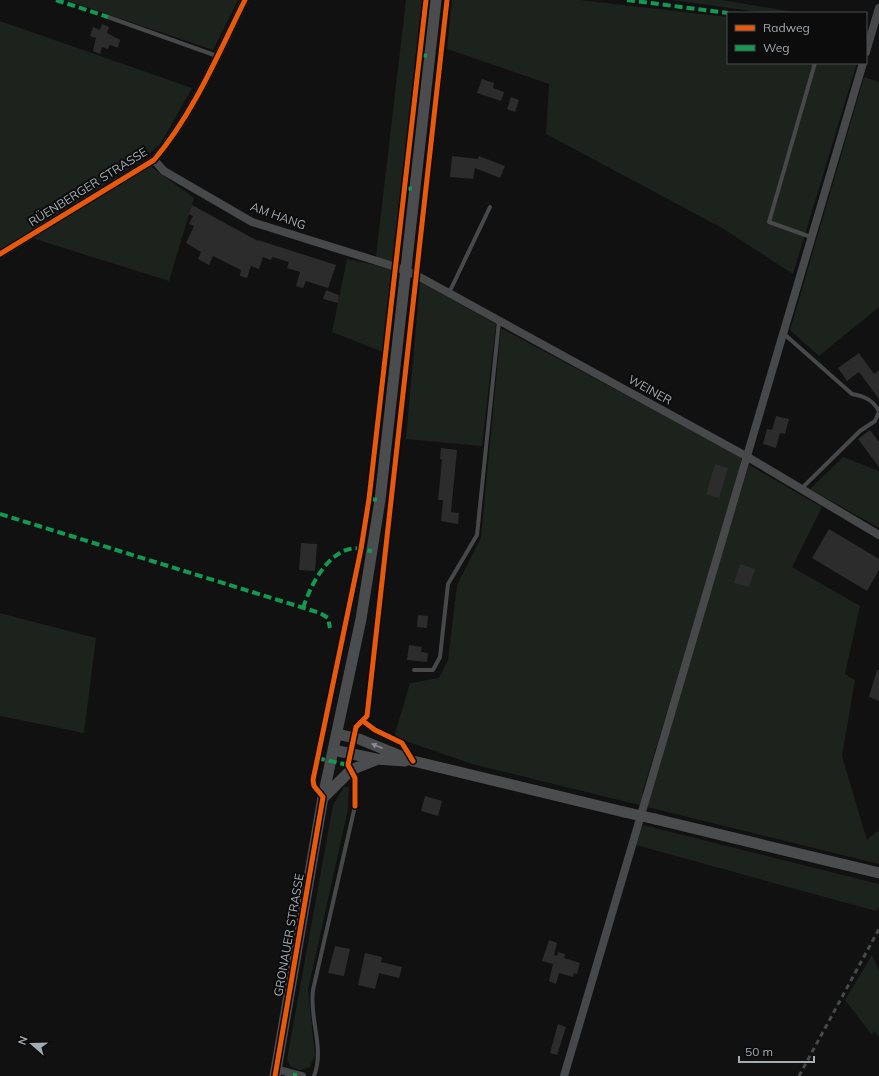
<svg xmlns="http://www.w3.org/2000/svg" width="879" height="1076" font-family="Mulish,sans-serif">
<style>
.green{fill:#1c221c}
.building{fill:#2c2c2d}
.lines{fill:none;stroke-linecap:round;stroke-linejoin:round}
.service{stroke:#46484a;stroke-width:4}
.minor{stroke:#46484a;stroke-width:8}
.secondary{stroke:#4a4c4e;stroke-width:11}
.rail{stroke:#46494a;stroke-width:3;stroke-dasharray:5 4;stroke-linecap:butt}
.secondary-bridge{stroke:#4a4c4e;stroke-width:11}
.quiet{stroke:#139951;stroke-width:4;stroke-dasharray:8 4;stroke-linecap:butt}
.cycleway-casing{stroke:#0c0c0d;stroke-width:8}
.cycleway{stroke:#e8590c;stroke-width:5}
.oneway{fill:#888f94}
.labels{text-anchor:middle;stroke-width:4;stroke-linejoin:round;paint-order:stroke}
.street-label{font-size:12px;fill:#a3acb2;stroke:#0c0c0d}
</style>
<rect width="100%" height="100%" fill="#111112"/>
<path class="green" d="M66 0H238L213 50Z
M406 0H422L383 352 332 332 347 259 375 265Z
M452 0H580L728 17V63H857L793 274 722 228 546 134 549 84 447 49Z
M672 0H722L800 13H766Z
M0 21 192 88 161 143 142 161 0 250Z
M864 77 879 82V307L819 356 790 330Z
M150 166 194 198 169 281 32 238Z
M420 282 496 324 482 446 406 439Z
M501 328 741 457V469L642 794 650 795 692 650 749 465 822 507 792 567 860 606 845 674 855 680 842 756 867 840 877 831 879 832V864L472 764 394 737 410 683 439 678 448 660 457 585 481 538Z
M843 457 879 471V528L810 489Z
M0 613 96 638 84 733 0 716Z
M344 787H349L348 809 308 990 315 1055 310 1067 300 1070 291 1067 287 1059 333 805Z
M643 825 879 884V907L876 911 636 845Z
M872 955 879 971V1037L874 1031 872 1035 845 1000Z"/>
<path class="building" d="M102 24 109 27 107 33 120 40 118 48 110 45 108 49 102 47 100 54 93 51 96 38 90 36 93 27 100 30Z
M482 79 494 83 493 88 504 92 501 101 477 93Z
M511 97 519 100 515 112 507 109Z
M452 156 478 159 479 156 505 166 500 178 475 168 473 179 450 177Z
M192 205 258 241V240L336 265 328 288 306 281 303 288 296 286 300 272 287 268 289 262 272 257 271 260 263 257 259 269 251 266 247 278 240 276 241 270 213 256 209 265 198 259 201 252 186 243 194 226 189 224 193 216 189 214Z
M326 290 339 295 338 303 323 299Z
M859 353 874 374 879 370V399L859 372 847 381 838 368Z
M776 416 789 419 785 434 780 433 776 448 763 444 767 429 772 430Z
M870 430 879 442V467L858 439Z
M441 448 457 450 451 512 459 513 458 524 441 521 443 500H438L442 460 440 459Z
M715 464 728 468 719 498 706 494Z
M829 529 879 559V570L867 591 812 558Z
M301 543 317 544 315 571 299 570Z
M740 564 755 569 749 587 734 583Z
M418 615 428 616 427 628 417 627Z
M409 645 422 647 421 652 428 653 427 662 407 660Z
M877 670H879V701L869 697Z
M425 796 442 801 438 816 421 811Z
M549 940 557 943 554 955 557 956 558 952 565 954 564 958 580 963 577 974 574 973 573 977 559 973 556 984 549 981 553 964 542 961Z
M335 946 350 949 344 976 328 973Z
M365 953 382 957 381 962 402 967 399 978 379 973 375 989 358 985Z
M558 1024 566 1027 557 1055 550 1053Z"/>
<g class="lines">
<path class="service" d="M108 17 217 56
M811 237 769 222 815 63
M449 293 490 207
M783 333 852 394C864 396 873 400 879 411
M801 489 860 431 875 421 879 412
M414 670H433L440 657 448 584 477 535 499 321
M314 1076C325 1048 309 1019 313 990L355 806"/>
<path class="minor" d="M866 52 879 8
M154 160 164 171 252 222 396 267 416 275 746 456 879 535
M0 254 154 160C194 113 218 54 245 0
M276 1069 302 1076
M564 1076 863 63"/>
<path class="secondary" d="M337 734 359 739 413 761 624 812
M333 750 376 759 405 761
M324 797 351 770 376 760
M655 819 879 873
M275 1076 323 797 361 619 380 500 436 0"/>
<path class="rail" d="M799 1076 879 929"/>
<path class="secondary-bridge" d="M624 812 655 819"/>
<path class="quiet" d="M56 0 108 17
M627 0 728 13
M419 55 430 56
M404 188 415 189
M369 499 380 500
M0 514 320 613 328 618 330 628
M303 608C310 587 326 554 350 549 357 547 365 550 372 551
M317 758 348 765
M295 1076V1073"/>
<g class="cycleway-casing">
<path id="cycleway" d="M0 254 154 160C194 113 218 54 245 0
M363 721 375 730 402 743 413 761
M355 806V778L348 765 356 727 367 716 447 0
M275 1076 323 797 314 786 313 780 361 549 369 499 426 0"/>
</g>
<use href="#cycleway" class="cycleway"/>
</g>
<defs><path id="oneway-solid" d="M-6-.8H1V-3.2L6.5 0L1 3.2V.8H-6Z"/></defs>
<use class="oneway" href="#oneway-solid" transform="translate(377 746) rotate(-158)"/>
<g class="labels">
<g class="street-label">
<text transform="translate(88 187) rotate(-32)" y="4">RÜENBERGER STRASSE</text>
<text transform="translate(278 216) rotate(20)" y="4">AM HANG</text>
<text transform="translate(650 390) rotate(29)" y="4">WEINER</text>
<text transform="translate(289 935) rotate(-80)" y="4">GRONAUER STRASSE</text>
</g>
</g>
<rect x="727" y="12" width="140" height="52" fill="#0c0c0d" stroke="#484c4f"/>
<rect x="735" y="25" width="20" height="6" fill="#e8590c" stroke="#484c4f"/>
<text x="763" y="32" font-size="12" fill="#a3acb2">Radweg</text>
<rect x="735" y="45" width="20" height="6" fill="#139951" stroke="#484c4f"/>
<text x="763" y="52" font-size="12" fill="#a3acb2">Weg</text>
<g transform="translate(32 1044) rotate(290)" stroke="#0c0c0d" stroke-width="3" paint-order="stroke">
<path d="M0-3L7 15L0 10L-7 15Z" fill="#a3acb2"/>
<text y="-6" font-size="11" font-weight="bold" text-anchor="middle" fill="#a3acb2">N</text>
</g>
<path d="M739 1056v6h75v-6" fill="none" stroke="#a3acb2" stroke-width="2"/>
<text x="745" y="1056" font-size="12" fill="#a3acb2" stroke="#0c0c0d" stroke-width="3" paint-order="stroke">50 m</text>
</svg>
